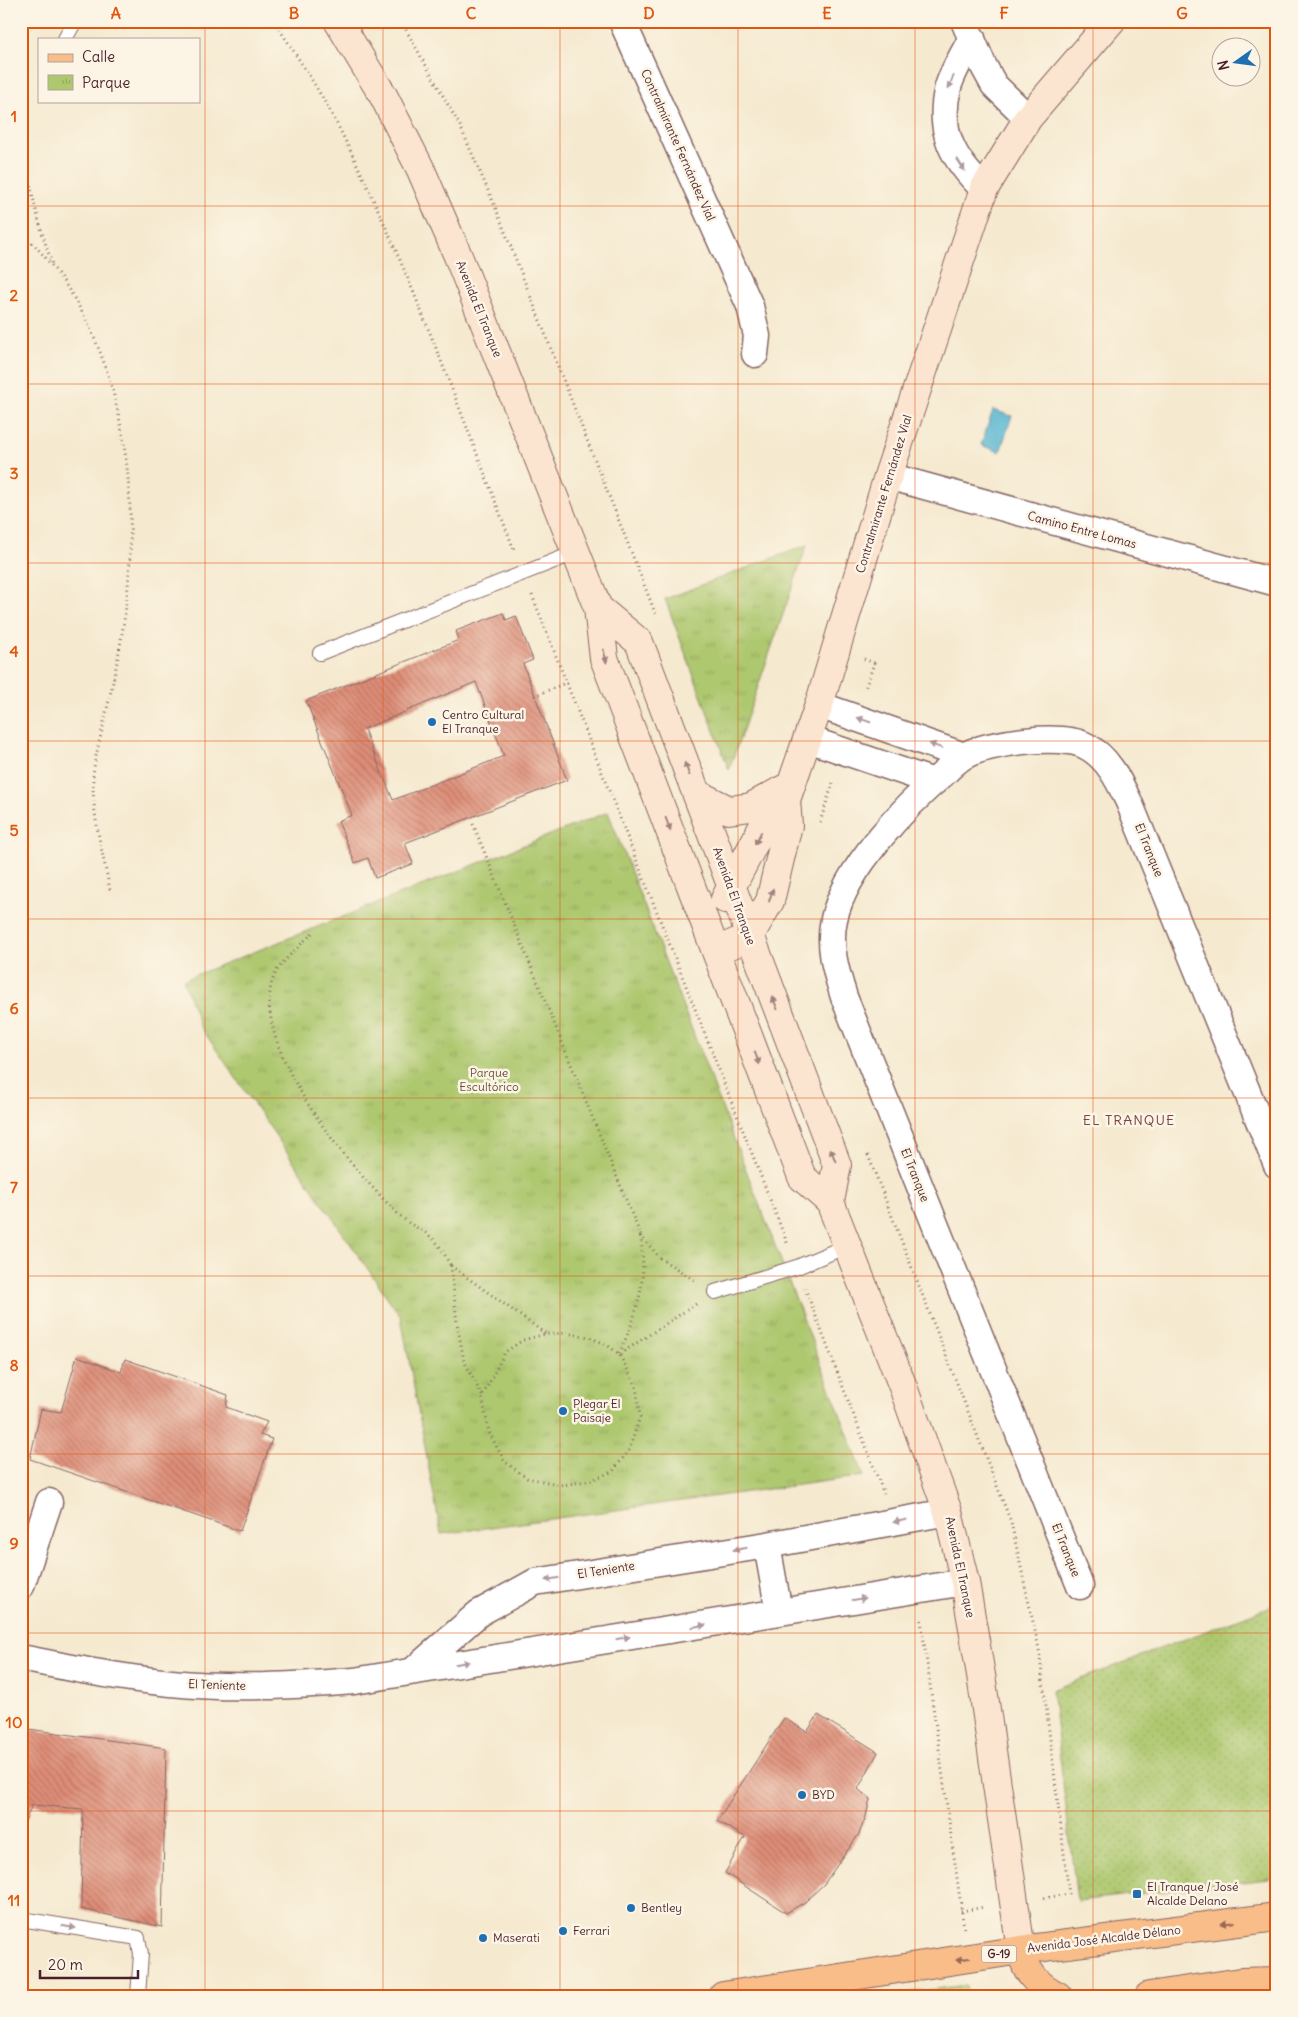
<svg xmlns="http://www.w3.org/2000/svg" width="1298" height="2017" font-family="Delius,sans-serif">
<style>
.grass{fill:url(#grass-dots);stroke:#7c744d}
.park{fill:url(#park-tufts);stroke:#7c744d}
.water{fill:#52b4d1;stroke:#4e6a7e}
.building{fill:url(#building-back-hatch);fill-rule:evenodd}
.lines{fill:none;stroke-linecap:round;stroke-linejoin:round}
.lane-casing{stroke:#866664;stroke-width:16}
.street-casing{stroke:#866664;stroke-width:29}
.secondary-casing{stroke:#866664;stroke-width:30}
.primary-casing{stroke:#866664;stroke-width:30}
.path{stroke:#866664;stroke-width:3;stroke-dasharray:1 4;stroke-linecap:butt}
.lane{stroke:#fff;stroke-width:14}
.street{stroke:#fff;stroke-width:26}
.secondary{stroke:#fce5d0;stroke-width:28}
.primary{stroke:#f8bd89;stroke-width:28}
.oneway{fill:#ae9aa0}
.oneway2{fill:#a3827e}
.oneway3{fill:#986655}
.grid{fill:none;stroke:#e0560e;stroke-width:1;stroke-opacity:0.55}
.poi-dot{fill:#1f6fb2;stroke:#fcf5e5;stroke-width:2}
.labels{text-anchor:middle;stroke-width:5;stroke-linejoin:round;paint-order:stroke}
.shield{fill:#fcf5e5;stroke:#7f5f63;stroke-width:1}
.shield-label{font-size:11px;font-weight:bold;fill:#4a1f2b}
.street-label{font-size:12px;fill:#4a1f2b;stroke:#fcf5e5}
.poi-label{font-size:12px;fill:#4a1f2b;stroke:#fcf5e5;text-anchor:start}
.park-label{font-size:12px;fill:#68523f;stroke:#fcf5e5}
.neighbourhood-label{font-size:14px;letter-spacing:1px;fill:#7e4646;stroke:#fcf5e5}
.neatline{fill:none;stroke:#e0560e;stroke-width:2}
.grid-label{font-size:16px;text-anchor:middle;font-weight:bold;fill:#e0560e}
</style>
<defs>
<pattern id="grass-dots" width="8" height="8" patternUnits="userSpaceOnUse" patternTransform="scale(1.25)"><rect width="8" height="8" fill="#aec86f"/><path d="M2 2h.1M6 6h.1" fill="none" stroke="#97ab60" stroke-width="1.8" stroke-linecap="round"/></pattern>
<pattern id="park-tufts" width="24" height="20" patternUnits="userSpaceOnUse" patternTransform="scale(1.25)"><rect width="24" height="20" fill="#aec86f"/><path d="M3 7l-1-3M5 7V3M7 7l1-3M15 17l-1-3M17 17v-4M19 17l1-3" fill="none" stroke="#97ab60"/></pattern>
<pattern id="building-back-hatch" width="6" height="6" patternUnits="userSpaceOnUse" patternTransform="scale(1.25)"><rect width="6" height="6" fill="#de8d77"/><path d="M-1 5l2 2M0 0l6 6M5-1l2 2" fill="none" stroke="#b67362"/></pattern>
</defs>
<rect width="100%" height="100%" fill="#fcf5e5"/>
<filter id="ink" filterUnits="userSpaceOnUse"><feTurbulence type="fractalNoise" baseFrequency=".02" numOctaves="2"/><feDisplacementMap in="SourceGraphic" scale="10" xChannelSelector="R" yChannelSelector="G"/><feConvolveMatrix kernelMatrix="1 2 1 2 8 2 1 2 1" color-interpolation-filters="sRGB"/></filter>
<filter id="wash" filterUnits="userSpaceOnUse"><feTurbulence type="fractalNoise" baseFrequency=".0096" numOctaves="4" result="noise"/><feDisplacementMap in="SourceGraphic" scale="20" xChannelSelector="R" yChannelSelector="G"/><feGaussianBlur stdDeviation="1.12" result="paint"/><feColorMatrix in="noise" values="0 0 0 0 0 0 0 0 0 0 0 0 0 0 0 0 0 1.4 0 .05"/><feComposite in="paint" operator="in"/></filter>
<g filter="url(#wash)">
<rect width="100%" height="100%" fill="#f5e9cf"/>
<path class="grass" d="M1277 1604V1878L1077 1901 1052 1690Z
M966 1985 967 1996H883Z"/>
<path class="park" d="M807 545 729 770 665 599Z
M608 812 864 1476 441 1534 401 1317 200 1026 183 980Z"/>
<path class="water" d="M993 410 1012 416 1000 452 981 445Z"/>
<g id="blocks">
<path class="building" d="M503 613 506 620 516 616 533 660 523 664 567 780 405 843 413 864 375 878 368 858 355 863 338 821 352 815 306 701 459 640 456 631ZM476 682 504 756 393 800 364 729Z
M77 1356 121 1372 125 1359 228 1395 226 1407 267 1422 260 1435 272 1439 240 1531 30 1459 41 1409 61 1412Z
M818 1715 878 1752 858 1789 870 1799 866 1816 859 1834 824 1884 805 1902 786 1913 725 1873 745 1837 717 1821 784 1718 807 1732Z
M21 1728 166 1748 162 1927 81 1909 83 1809 32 1805 21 1831Z"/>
</g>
</g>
<g filter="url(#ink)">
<use href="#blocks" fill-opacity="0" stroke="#866664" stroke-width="1"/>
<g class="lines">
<g class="lane-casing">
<path id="lane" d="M65 39 75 21
M320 653 577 552
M715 1292 797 1267 847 1246
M21 1919 138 1938 141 1954 138 1996"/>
</g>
<g class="street-casing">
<path id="street" d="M622 21 750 306 757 336 755 354
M964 21 983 65 994 85 1028 118
M972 38C964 53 953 70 948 87 937 131 953 160 984 189
M888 476 1277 583
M819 705 964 756
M808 739 934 782
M767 1545 779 1612
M21 1586 49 1502
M1080 1586 844 997C836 972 828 946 834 919 845 869 905 806 944 773 950 767 957 760 964 756 988 742 1062 733 1086 746 1108 757 1119 781 1129 802L1277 1165
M21 1658C71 1668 121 1678 171 1683 232 1689 293 1686 354 1681L965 1582
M414 1670 479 1613 535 1582 767 1545 948 1512"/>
</g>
<g class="secondary-casing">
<path id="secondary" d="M338 21 384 97 421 170 458 256 598 608 604 658 802 1177 830 1202 903 1387 948 1512 965 1582 981 1675 1021 1950
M598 608 639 642 837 1165 830 1202
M697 794 729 810 751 807 784 789
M725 899 771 811 786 800
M716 951 749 937 770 901 788 825 786 800 819 705 888 476 984 189 1028 118 1111 21"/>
</g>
<g class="primary-casing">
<path id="primary" d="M1021 1950C1026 1973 1037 1985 1058 1996
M723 1996 1021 1950 1277 1917
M1149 1996 1241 1982 1277 1981"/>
</g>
<path class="path" d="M274 21C297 56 320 91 339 128 408 264 459 410 515 552
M401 21 460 126 494 204 656 615
M21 73 25 21
M21 126C26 174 37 219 52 264
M21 232C127 330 144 500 122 634 117 665 110 696 103 726 99 744 94 760 93 778 92 815 103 854 110 890
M532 595 788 1245
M864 659 874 663 865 689
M534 696 568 682
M820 822 834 780
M473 824 640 1234C648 1280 638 1312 619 1354
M312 933C302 944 283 960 276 972 244 1033 336 1150 376 1191 386 1202 397 1214 409 1223 418 1229 430 1234 437 1243 442 1249 446 1258 451 1266
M868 1155 1011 1522 1039 1649 1069 1894 1043 1898
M640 1235 660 1258 694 1280
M805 1288 884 1494
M566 1333 589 1337 607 1345 619 1354 636 1386 640 1417 629 1450 613 1471 592 1480 563 1485 527 1478 504 1461 489 1432 482 1397 505 1352 523 1340 546 1334Z
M620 1354 696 1304
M482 1396 464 1361 457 1323 451 1266 546 1334
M921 1620 964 1928
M961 1911 985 1907"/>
<use href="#lane" class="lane"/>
<use href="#street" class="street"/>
<use href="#secondary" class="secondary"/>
<use href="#primary" class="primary"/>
</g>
<defs><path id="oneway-solid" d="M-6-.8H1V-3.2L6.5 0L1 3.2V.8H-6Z" transform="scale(1.25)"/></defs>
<g class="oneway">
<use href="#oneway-solid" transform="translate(951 82) rotate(112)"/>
<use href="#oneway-solid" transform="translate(961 165) rotate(58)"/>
<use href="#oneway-solid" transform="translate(864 720) rotate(-161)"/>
<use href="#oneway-solid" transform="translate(936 746) rotate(-160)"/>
<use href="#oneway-solid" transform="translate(900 1521) rotate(169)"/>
<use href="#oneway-solid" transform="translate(740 1549) rotate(171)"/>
<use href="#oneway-solid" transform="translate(552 1579) rotate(170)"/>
<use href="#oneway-solid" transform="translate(859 1599) rotate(-9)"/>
<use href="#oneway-solid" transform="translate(699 1626) rotate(-9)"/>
<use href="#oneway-solid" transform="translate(623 1638) rotate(-9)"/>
<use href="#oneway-solid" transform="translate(462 1663) rotate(-9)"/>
<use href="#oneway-solid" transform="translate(69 1927) rotate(9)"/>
</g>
<g class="oneway2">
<use href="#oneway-solid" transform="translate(605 656) rotate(77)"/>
<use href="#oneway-solid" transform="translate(687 769) rotate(-111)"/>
<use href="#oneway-solid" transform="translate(668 824) rotate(69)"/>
<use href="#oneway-solid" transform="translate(758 838) rotate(118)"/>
<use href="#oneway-solid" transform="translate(771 895) rotate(-73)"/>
<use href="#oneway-solid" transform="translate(775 1003) rotate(-111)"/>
<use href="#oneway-solid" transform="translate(757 1058) rotate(69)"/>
<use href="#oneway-solid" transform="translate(833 1155) rotate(-111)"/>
</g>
<g class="oneway3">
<use href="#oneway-solid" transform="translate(1228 1923) rotate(173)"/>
<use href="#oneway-solid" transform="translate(963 1959) rotate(171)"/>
</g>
</g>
<path class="grid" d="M205 21V1996M383 21V1996M560 21V1996M738 21V1996M915 21V1996M1093 21V1996M21 206H1277M21 384H1277M21 563H1277M21 741H1277M21 919H1277M21 1098H1277M21 1276H1277M21 1454H1277M21 1633H1277M21 1811H1277"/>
<g class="poi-dot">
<circle cx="432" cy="722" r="5"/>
<circle cx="563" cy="1411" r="5"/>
<circle cx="802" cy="1795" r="5"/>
<rect x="1132" y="1889" width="10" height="10" rx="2.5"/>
<circle cx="631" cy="1908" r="5"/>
<circle cx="563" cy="1931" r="5"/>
<circle cx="483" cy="1938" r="5"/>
</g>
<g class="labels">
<rect class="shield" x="981.5" y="1945.5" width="35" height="17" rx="4"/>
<g class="shield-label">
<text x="999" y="1958">G-19</text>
</g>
<g class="street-label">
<text transform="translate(678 145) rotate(66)" y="4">Contralmirante Fernández Vial</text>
<text transform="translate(479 309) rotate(68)" y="4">Avenida El Tranque</text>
<text transform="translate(884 494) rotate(-73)" y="4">Contralmirante Fernández Vial</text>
<text transform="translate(1082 530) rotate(15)" y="4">Camino Entre Lomas</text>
<text transform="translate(1149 850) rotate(68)" y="4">El Tranque</text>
<text transform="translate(734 896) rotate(70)" y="4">Avenida El Tranque</text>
<text transform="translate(915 1175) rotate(68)" y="4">El Tranque</text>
<text transform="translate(1066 1550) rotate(68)" y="4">El Tranque</text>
<text transform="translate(960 1567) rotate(78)" y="4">Avenida El Tranque</text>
<text transform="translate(606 1570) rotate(-9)" y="4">El Teniente</text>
<text transform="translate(217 1685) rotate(2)" y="4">El Teniente</text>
<text transform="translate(1104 1939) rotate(-7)" y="4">Avenida José Alcalde Délano</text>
</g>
<g class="poi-label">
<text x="442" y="719">Centro Cultural<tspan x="442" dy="14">El Tranque</tspan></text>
<text x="573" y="1408">Plegar El<tspan x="573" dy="14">Paisaje</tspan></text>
<text x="812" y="1799">BYD</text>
<text x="1147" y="1891">El Tranque / José<tspan x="1147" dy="14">Alcalde Delano</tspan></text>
<text x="641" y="1912">Bentley</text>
<text x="573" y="1935">Ferrari</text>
<text x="493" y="1942">Maserati</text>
</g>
<g class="park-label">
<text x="489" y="1077">Parque<tspan x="489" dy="14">Escultórico</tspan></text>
</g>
<g class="neighbourhood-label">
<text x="1129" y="1125">EL TRANQUE</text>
</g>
</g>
<rect width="1298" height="2017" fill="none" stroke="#fcf5e5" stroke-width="55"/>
<rect x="38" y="38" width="162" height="65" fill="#fcf5e5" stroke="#b59f9b"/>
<rect x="48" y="54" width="25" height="8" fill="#f8bd89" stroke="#b59f9b"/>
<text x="82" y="62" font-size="15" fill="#4a1f2b">Calle</text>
<rect x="48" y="75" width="25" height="15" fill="url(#park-tufts)" stroke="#b59f9b"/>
<text x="82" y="88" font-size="15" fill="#4a1f2b">Parque</text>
<g transform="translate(1236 62) rotate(256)"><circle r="24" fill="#fcf5e5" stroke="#b59f9b"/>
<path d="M0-4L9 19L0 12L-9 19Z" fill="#1f6fb2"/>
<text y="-8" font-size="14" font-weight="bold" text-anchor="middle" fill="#4a1f2b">N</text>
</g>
<path d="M40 1970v8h98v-8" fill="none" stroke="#4a1f2b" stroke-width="2.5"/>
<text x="48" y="1970" font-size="15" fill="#4a1f2b" stroke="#fcf5e5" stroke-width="4" paint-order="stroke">20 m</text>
<rect x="28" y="28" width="1242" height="1962" class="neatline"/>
<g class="grid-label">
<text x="116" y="19">A</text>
<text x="294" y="19">B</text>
<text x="471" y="19">C</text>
<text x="649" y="19">D</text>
<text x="827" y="19">E</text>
<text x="1004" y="19">F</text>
<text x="1182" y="19">G</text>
<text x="14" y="122">1</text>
<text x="14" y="301">2</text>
<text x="14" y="479">3</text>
<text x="14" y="657">4</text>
<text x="14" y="836">5</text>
<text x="14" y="1014">6</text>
<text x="14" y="1193">7</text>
<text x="14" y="1371">8</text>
<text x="14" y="1549">9</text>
<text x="14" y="1728">10</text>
<text x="14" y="1906">11</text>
</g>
</svg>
